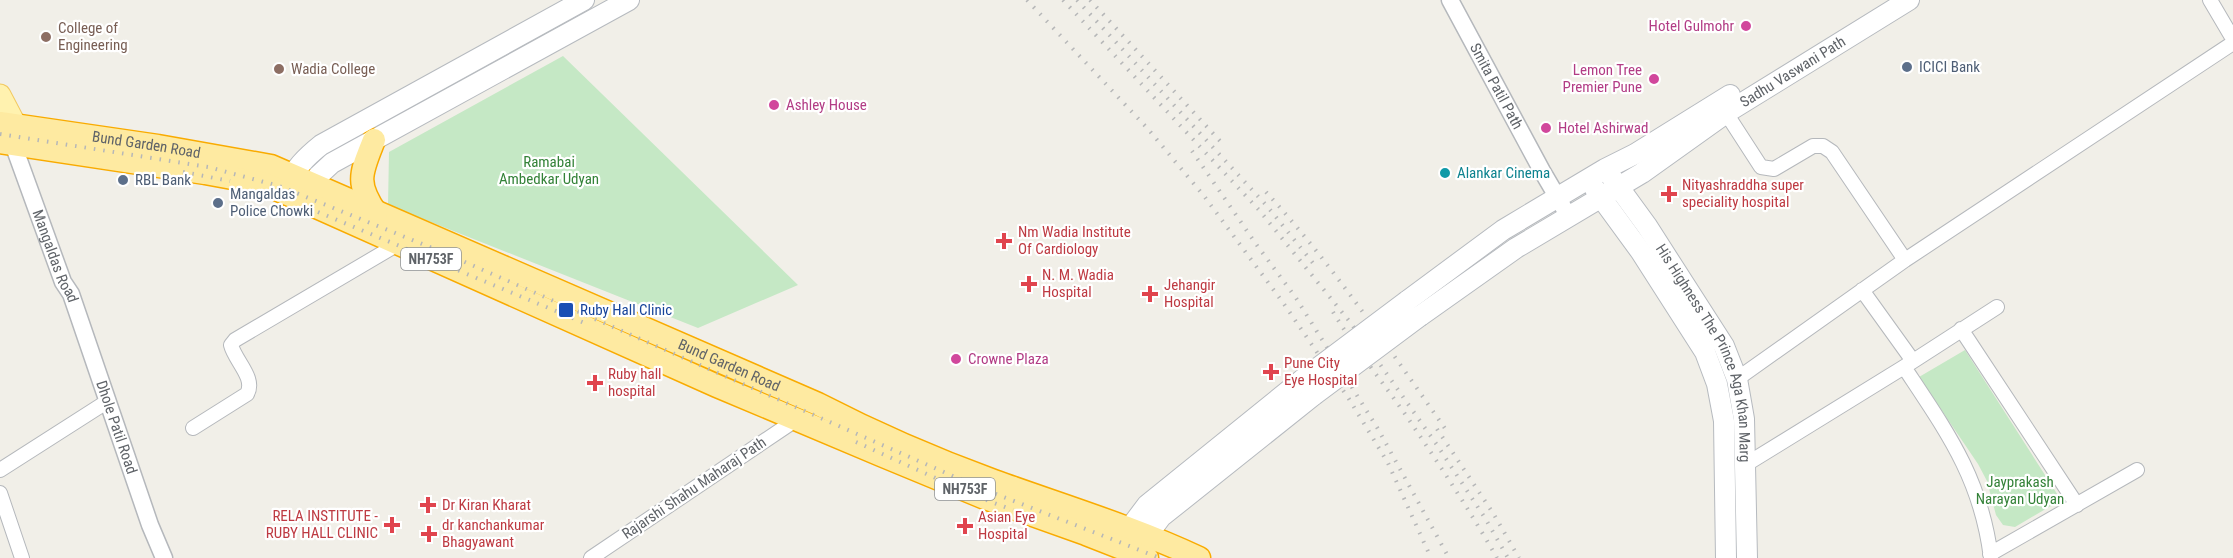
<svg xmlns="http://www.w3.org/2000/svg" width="2233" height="558" font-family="'Roboto Condensed',sans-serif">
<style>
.park{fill:#c5e8c5}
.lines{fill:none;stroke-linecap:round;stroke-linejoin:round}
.minor-casing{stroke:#b5b8bc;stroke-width:16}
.tertiary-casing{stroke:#b5b8bc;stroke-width:19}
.secondary-casing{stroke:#b6babf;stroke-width:22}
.primary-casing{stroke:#f2c960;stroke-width:23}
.trunk-casing{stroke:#f9ab00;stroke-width:25}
.minor{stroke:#fff;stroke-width:14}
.tertiary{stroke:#fff;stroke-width:16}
.secondary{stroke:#fff;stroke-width:20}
.primary{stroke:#fff2af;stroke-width:21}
.trunk{stroke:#feeaa1;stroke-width:22}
.rail{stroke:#b6b7b8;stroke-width:4;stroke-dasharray:1.5 8;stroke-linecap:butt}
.secondary-bridge-casing{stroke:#b6babf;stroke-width:22;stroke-linecap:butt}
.secondary-bridge{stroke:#fff;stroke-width:20}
.hotel-dot{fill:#d1479c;stroke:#fff;stroke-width:2}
.education-dot{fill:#8d6e63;stroke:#fff;stroke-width:2}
.service-dot{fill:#5c6f8a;stroke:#fff;stroke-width:2}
.culture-dot{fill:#0f9aa8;stroke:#fff;stroke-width:2}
.health-dot{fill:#e0444e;stroke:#fff;stroke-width:2}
.transit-dot{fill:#1a4fb4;stroke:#fff;stroke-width:2}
.labels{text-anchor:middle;stroke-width:4.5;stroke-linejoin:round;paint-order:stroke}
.shield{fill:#fff;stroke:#8f9295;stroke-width:1.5}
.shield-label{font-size:14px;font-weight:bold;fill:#5f6368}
.hotel-label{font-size:15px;fill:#b23c85;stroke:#fff;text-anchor:start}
.education-label{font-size:15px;fill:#785e54;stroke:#fff;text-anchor:start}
.service-label{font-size:15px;fill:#4e5e75;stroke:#fff;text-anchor:start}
.street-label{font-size:15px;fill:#5f6368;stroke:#fff}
.park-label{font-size:15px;fill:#348238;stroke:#fff}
.culture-label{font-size:15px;fill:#0d838f;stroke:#fff;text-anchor:start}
.health-label{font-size:15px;fill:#be3a42;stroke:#fff;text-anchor:start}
.transit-label{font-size:15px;fill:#164399;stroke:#fff;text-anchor:start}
</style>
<rect width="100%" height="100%" fill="#f1efe8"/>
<path class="park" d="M563 56 798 285 698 328 388 205 389 152Z
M1965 350 2061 500 2015 527 2003 525 1996 515 1987 481 1978 464 1919 377Z"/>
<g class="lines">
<g class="minor-casing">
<path id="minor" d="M2210 0 2233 39
M1726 113 1761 167 1774 169 1813 146H1823L1832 152 1905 260
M1862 290 1913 361
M1961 329 2077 505
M1904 367C1947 432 1981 478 1991 558
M1737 379 1905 260 2233 43
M193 428 247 394C256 378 235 361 231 345L235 340 398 244 400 239
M1745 465 1904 367 1997 307
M0 470 108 401
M0 493 22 558
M1990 554 2137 470
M591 558 797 419"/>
</g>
<g class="tertiary-casing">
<g id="tertiary">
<path id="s1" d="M1450 0 1542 171 1569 217"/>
<path id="s2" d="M13 144 63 282 71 294 150 525 164 558"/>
</g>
</g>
<g class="secondary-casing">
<g id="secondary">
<path id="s3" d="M1612 178 1647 226 1724 346 1737 379 1744 419 1747 558"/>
<path d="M286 187C295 168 306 157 321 145L584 0"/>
<path d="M1595 189 1641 252 1705 352 1717 384 1724 421 1726 558"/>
<path d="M311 198 318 176 332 163 629 0"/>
<path d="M1407 301 1503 230 1605 169 1635 154 1730 95"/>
<path id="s4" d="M1420 316 1516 248 1642 173 1726 113 1909 0"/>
<path d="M1124 542 1129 529 1147 505 1303 379"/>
<path d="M1138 548 1161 517 1314 395"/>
</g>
</g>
<g class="primary-casing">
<path id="primary" d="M0 95 22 137"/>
</g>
<g class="trunk-casing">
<g id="trunk">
<path id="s5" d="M0 123 158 146 271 166 818 404C874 433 934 459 994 481 1063 506 1133 527 1199 558"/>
<path d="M374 140C361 173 355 182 376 213"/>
<path d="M0 142 205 173 265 184 717 386 881 455 985 498 1086 534 1147 558"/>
</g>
</g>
<use href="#minor" class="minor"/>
<use href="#tertiary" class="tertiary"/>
<use href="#secondary" class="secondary"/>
<use href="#primary" class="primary"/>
<use href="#trunk" class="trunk"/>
<path class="rail" d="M1027 0 1148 129 1204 196 1284 304 1349 399 1388 463 1431 558
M1063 0 1259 210 1350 322 1437 445 1485 518 1508 558
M1077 0 1267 206 1317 268
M1090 0 1220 141
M0 134 208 167 279 186 442 252 978 487 1160 558
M1192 151 1256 244 1296 298 1378 429 1449 558
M183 172 230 181
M1266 192C1334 266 1391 352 1449 434
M318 212 587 324
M1333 312C1355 348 1381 380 1405 414 1437 461 1469 509 1497 558
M1437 429 1493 513 1519 558
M856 442 973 495 1013 510"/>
<g class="secondary-bridge-casing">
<path id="secondary-bridge" d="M1303 379 1407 301
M1314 395 1420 316"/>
</g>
<use href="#secondary-bridge" class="secondary-bridge"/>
</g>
<g class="hotel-dot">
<circle cx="1746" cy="26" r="6"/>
<circle cx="1654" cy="79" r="6"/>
<circle cx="774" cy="105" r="6"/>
<circle cx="1546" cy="128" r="6"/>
<circle cx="956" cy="359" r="6"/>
</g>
<g class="education-dot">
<circle cx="46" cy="37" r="6"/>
<circle cx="279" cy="69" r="6"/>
</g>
<g class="service-dot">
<circle cx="1907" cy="67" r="6"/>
<circle cx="123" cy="180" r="6"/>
<circle cx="218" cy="203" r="6"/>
</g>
<circle class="culture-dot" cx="1445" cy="173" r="6"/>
<g class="health-dot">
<path d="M1666 185h6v6h6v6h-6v6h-6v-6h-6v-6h6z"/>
<path d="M1001 232h6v6h6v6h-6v6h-6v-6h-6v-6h6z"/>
<path d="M1026 275h6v6h6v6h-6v6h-6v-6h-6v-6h6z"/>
<path d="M1147 285h6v6h6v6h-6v6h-6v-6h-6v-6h6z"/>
<path d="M1268 363h6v6h6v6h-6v6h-6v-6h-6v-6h6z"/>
<path d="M592 374h6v6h6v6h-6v6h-6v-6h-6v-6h6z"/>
<path d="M425 496h6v6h6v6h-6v6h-6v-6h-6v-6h6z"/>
<path d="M389 516h6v6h6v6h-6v6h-6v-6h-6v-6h6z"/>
<path d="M962 517h6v6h6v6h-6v6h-6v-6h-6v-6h6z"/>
<path d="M426 525h6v6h6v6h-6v6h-6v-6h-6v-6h6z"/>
</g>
<rect class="transit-dot" x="558" y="302" width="16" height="16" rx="3"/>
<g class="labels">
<g class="shield">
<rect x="401" y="248" width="60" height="22" rx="4.5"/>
<rect x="935" y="478" width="60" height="22" rx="4.5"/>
</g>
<g class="shield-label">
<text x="431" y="264">NH753F</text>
<text x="965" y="494">NH753F</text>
</g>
<g class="hotel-label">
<text x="1734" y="31" text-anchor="end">Hotel Gulmohr</text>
<text x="1642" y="75" text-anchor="end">Lemon Tree<tspan x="1642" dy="17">Premier Pune</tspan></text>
<text x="786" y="110">Ashley House</text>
<text x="1558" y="133">Hotel Ashirwad</text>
<text x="968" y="364">Crowne Plaza</text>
</g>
<g class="education-label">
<text x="58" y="33">College of<tspan x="58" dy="17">Engineering</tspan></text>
<text x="291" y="74">Wadia College</text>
</g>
<g class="service-label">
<text x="1919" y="72">ICICI Bank</text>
<text x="135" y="185">RBL Bank</text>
<text x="230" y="199">Mangaldas<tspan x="230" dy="17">Police Chowki</tspan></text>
</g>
<g class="street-label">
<text dy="5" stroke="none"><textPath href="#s4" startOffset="446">Sadhu Vaswani Path</textPath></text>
<text dy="5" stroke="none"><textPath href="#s1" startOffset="98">Smita Patil Path</textPath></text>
<text dy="5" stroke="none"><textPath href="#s5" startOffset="148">Bund Garden Road</textPath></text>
<text dy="5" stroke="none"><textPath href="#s2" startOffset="120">Mangaldas Road</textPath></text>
<text dy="5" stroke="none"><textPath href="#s3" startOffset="202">His Highness The Prince Aga Khan Marg</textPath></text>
<text dy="5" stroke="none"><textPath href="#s5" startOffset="774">Bund Garden Road</textPath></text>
<text dy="5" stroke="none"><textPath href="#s2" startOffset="302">Dhole Patil Road</textPath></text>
<text transform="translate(694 488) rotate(-34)" y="5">Rajarshi Shahu Maharaj Path</text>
</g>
<g class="park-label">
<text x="549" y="167">Ramabai<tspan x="549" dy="17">Ambedkar Udyan</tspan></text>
<text x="2020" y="487">Jayprakash<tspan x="2020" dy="17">Narayan Udyan</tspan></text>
</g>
<g class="culture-label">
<text x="1457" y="178">Alankar Cinema</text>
</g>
<g class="health-label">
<text x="1682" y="190">Nityashraddha super<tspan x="1682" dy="17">speciality hospital</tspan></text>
<text x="1018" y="237">Nm Wadia Institute<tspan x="1018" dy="17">Of Cardiology</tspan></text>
<text x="1042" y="280">N. M. Wadia<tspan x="1042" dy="17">Hospital</tspan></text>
<text x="1164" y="290">Jehangir<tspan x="1164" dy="17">Hospital</tspan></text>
<text x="1284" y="368">Pune City<tspan x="1284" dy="17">Eye Hospital</tspan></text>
<text x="608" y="379">Ruby hall<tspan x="608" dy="17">hospital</tspan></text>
<text x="442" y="510">Dr Kiran Kharat</text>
<text x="378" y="521" text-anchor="end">RELA INSTITUTE -<tspan x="378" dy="17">RUBY HALL CLINIC</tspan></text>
<text x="978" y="522">Asian Eye<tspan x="978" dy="17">Hospital</tspan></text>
<text x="442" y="530">dr kanchankumar<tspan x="442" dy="17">Bhagyawant</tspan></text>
</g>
<g class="transit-label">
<text x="580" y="315">Ruby Hall Clinic</text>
</g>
</g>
</svg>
